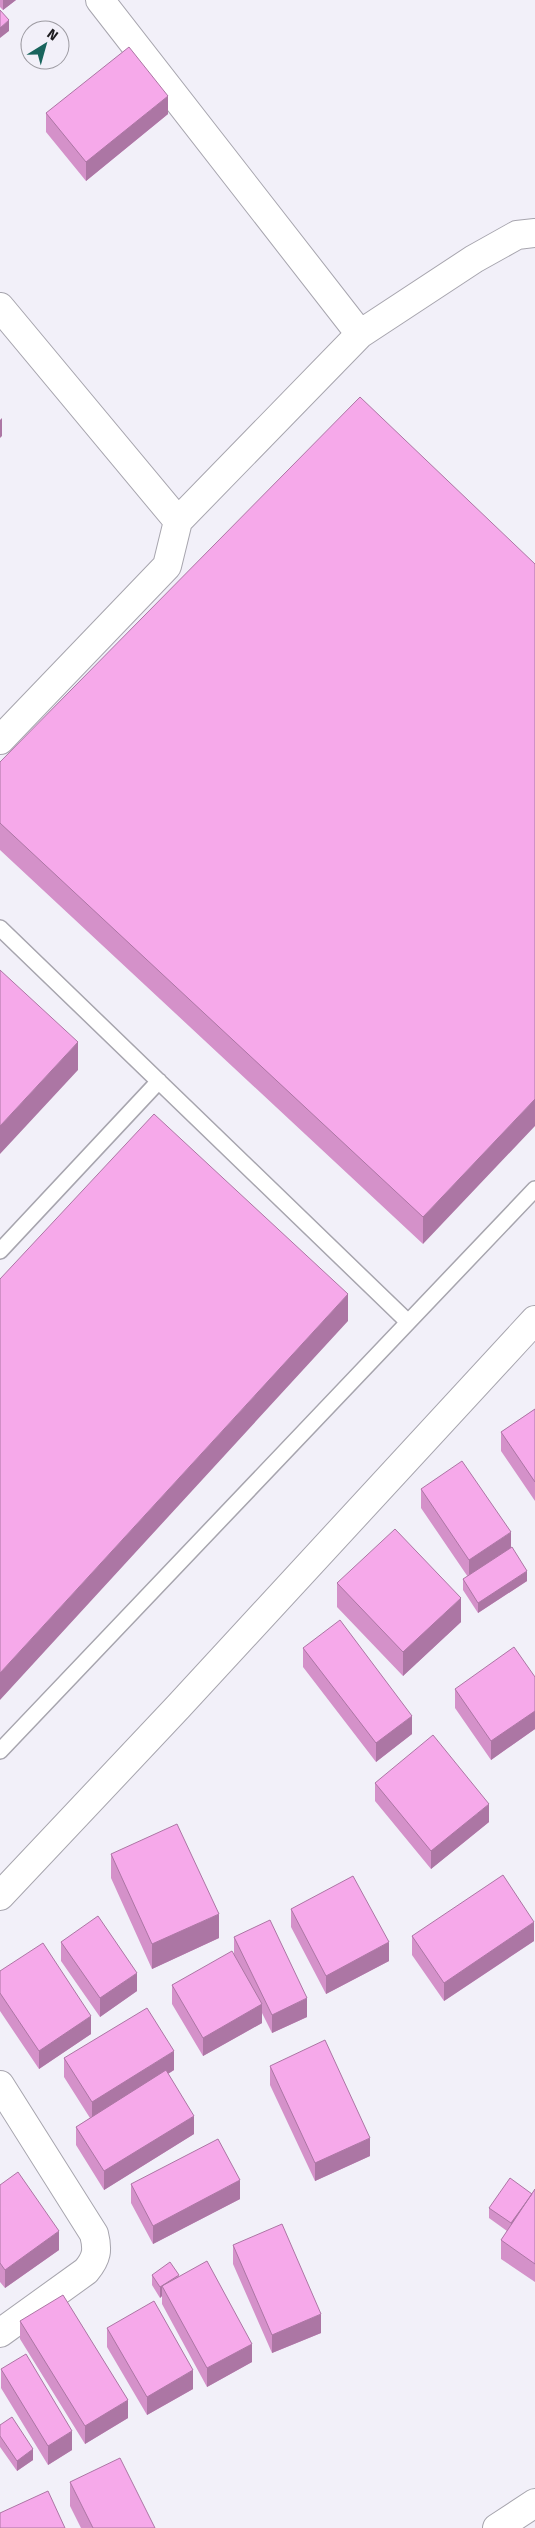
<svg xmlns="http://www.w3.org/2000/svg" width="535" height="2528" font-family="'Fira Sans',sans-serif">
<style>
.lines{fill:none;stroke-linecap:round;stroke-linejoin:round}
.service-casing{stroke:#a7a5ae;stroke-width:18}
.minor-casing{stroke:#a7a5ae;stroke-width:30}
.secondary-casing{stroke:#a7a5ae;stroke-width:30}
.service{stroke:#fff;stroke-width:15}
.minor{stroke:#fff;stroke-width:28}
.secondary{stroke:#fff;stroke-width:28}
.wall{fill:#d491c9}
.shaded-wall{fill:#ac76a4}
.building{fill:#f6a9ea;stroke:#ac76a4}
</style>
<rect width="100%" height="100%" fill="#f2f0f9"/>
<g class="lines">
<g class="service-casing">
<path id="service" d="M0 928 408 1322
M0 1251 159 1081
M0 1751 535 1189"/>
</g>
<g class="minor-casing">
<path id="minor" d="M100 0 360 334
M0 307 178 521
M0 740 167 566 178 521 360 334 474 259 517 235 535 233
M0 1896 178 1707 535 1320
M0 2085 94 2234C98 2250 97 2258 86 2271L0 2333"/>
</g>
<g class="secondary-casing">
<path id="secondary" d="M497 2528 535 2503"/>
</g>
<use href="#service" class="service"/>
<use href="#minor" class="minor"/>
<use href="#secondary" class="secondary"/>
</g>
<path class="wall" d="M0 0H16L3 10 0 7Z
M46 113 168 114 86 181 46 132Z
M535 564 423 1244 0 850V762Z
M535 1409V1501L501 1451V1432Z
M421 1489 511 1548 527 1581 478 1613 463 1590V1579L468 1577 421 1508Z
M337 1583 461 1622 403 1676 337 1607Z
M303 1648 412 1734 376 1762 303 1667Z
M535 1677V1729L491 1760 455 1708V1689Z
M375 1783 489 1822 431 1869 375 1801Z
M111 1854 219 1938 152 1969 111 1878Z
M291 1909 389 1961 326 1994 291 1927Z
M412 1936 534 1941 444 2001 412 1955Z
M234 1937 307 2017 272 2033 262 2013V2023L203 2056 172 2004V1985L234 1955Z
M61 1942 137 1991 100 2017 61 1961Z
M0 1971 91 2034 39 2069 0 2011Z
M64 2058 174 2070 168 2074 194 2134 104 2190 76 2145V2127L90 2118 64 2077Z
M270 2066 370 2156 315 2181 270 2085Z
M131 2184 240 2199 153 2244 131 2203Z
M0 2185 59 2250 5 2288 0 2282Z
M535 2189V2282L501 2259V2240L507 2231 489 2218V2208L532 2194Z
M233 2245 321 2333 272 2353 233 2264Z
M152 2275 179 2276 252 2362 207 2387 162 2304V2296L160 2298 152 2285Z
M20 2321 128 2418 85 2444 20 2339Z
M107 2328 193 2389 147 2415 107 2347Z
M1 2369 72 2450 48 2465 1 2388Z
M0 2425 33 2460 17 2471 0 2447Z
M70 2482 155 2528H81L70 2506Z"/>
<path class="shaded-wall" d="M3 0H16L3 10Z
M9 20V31L0 38V28Z
M168 96V114L86 181V162Z
M2 418V436L0 438V420Z
M78 1042V1070L0 1154V1126Z
M535 1099V1126L423 1244V1217Z
M348 1294V1321L0 1700V1673Z
M511 1532V1551L469 1579V1560Z
M527 1571V1581L478 1613V1603Z
M461 1598V1622L403 1676V1652Z
M535 1711V1729L491 1760V1741Z
M412 1716V1734L376 1762V1743Z
M489 1804V1822L431 1869V1851Z
M219 1914V1938L152 1969V1944Z
M534 1922V1941L444 2001V1983Z
M389 1942V1961L326 1994V1976Z
M137 1973V1991L100 2017V1998Z
M307 1998V2017L272 2033V2015Z
M262 2004V2023L203 2056V2038Z
M91 2016V2034L39 2069V2051Z
M174 2051V2070L92 2121V2102Z
M194 2116V2134L104 2190V2171Z
M370 2138V2156L315 2181V2163Z
M240 2180V2199L153 2244V2226Z
M532 2194 511 2233V2223Z
M59 2231V2250L5 2288V2270Z
M162 2286V2296L160 2298V2287Z
M321 2314V2333L272 2353V2335Z
M252 2344V2362L207 2387V2368Z
M193 2370V2389L147 2415V2397Z
M128 2400V2418L85 2444V2426Z
M72 2431V2450L48 2465V2446Z
M33 2449V2460L17 2471V2461Z"/>
<path class="building" d="M0 10 9 20 0 28Z
M129 47 168 96 86 162 46 113Z
M360 397 535 564V1099L423 1217 0 823V762Z
M0 970 78 1042 0 1126Z
M154 1114 348 1294 0 1673V1279Z
M535 1409V1482L501 1432Z
M462 1461 511 1532 469 1560 421 1489Z
M395 1529 461 1598 403 1652 337 1583Z
M512 1547 527 1571 478 1603 463 1579Z
M340 1620 412 1716 376 1743 303 1648Z
M514 1647 535 1677V1711L491 1741 455 1689Z
M433 1735 489 1804 431 1851 375 1783Z
M177 1824 219 1914 152 1944 111 1854Z
M503 1875 534 1922 444 1983 412 1936Z
M353 1876 389 1942 326 1976 291 1909Z
M98 1916 137 1973 100 1998 61 1942Z
M270 1920 307 1998 272 2015 234 1937Z
M43 1943 91 2016 39 2051 0 1993V1971Z
M232 1951 262 2004 203 2038 172 1985Z
M147 2008 174 2051 92 2102 64 2058Z
M325 2040 370 2138 315 2163 270 2066Z
M166 2070 194 2116 104 2171 76 2127Z
M218 2139 240 2180 153 2226 131 2184Z
M18 2172 59 2231 5 2270 0 2263V2185Z
M510 2178 532 2194 511 2223 489 2208Z
M535 2189V2264L501 2240Z
M282 2224 321 2314 272 2335 233 2245Z
M207 2261 252 2344 207 2368 162 2286Z
M170 2262 179 2275 160 2287 152 2275Z
M63 2295 128 2400 85 2426 20 2321Z
M154 2301 193 2370 147 2397 107 2328Z
M26 2354 72 2431 48 2446 1 2369Z
M12 2417 33 2449 17 2461 0 2436V2425Z
M120 2458 155 2528H93L70 2482Z
M48 2491 65 2528H0V2513Z"/>
<g transform="translate(45 45) rotate(37)"><circle r="24" fill="#f2f0f9" stroke="#9d9ba2"/>
<path d="M0-4L9 19L0 12L-9 19Z" fill="#19645d"/>
<text y="-8" font-size="14" font-weight="bold" text-anchor="middle" fill="#1d1c1f">N</text>
</g>
</svg>
